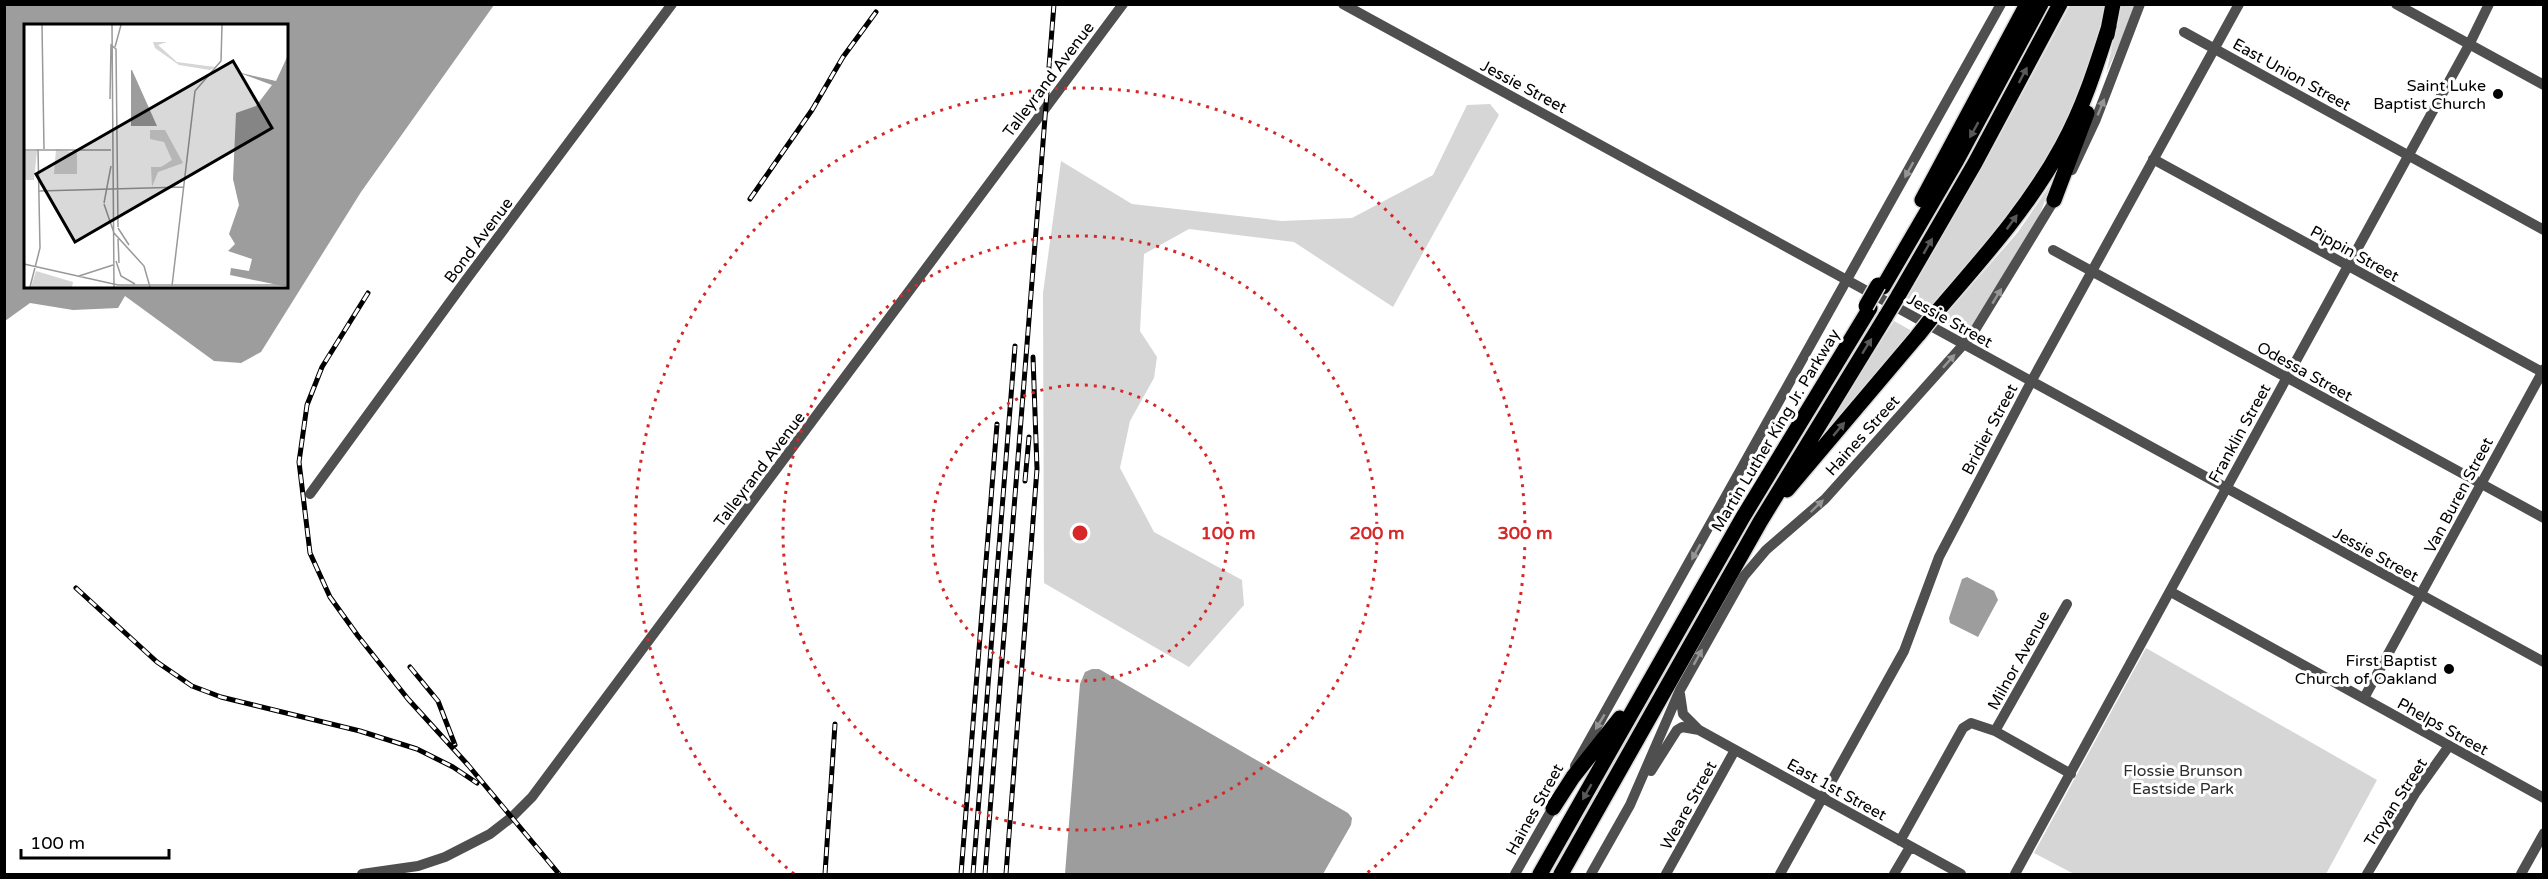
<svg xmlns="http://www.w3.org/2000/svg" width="2548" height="879" font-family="'Varela Round',sans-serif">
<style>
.green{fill:#d6d6d6}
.water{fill:#9d9d9d;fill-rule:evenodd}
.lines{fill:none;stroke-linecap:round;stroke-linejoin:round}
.highway-casing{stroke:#dbdbdb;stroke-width:18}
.minor{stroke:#4f4f4f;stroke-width:10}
.highway{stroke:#000;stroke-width:15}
.rail-casing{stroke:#000;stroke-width:5}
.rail{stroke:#fff;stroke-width:3;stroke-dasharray:9;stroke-linecap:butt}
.highway-bridge-casing{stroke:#dbdbdb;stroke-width:18;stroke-linecap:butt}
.highway-bridge{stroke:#000;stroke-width:15}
.oneway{fill:#595959}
.oneway2{fill:#959595}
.ring{fill:none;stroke:#d62828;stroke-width:3;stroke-dasharray:3 6}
.poi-dot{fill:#000;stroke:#fff;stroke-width:2}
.labels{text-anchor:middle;stroke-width:6;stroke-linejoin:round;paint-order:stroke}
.street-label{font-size:16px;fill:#000;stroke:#fff}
.poi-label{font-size:16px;fill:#000;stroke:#fff;text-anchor:end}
.park-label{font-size:16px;fill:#2d2d2d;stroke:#fff}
.inset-road{fill:none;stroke:#999;stroke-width:1.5}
.view{fill:#000;fill-opacity:0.15;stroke:#000;stroke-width:3}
.inset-edge{fill:none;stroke:#000;stroke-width:3}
.centre{fill:#d62828;stroke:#fff;stroke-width:3}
.ring-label{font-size:18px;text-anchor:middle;font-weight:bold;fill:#d62828;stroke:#fff;stroke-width:6;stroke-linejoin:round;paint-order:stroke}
</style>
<rect width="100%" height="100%" fill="#fff"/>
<path class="green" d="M2070 5H2107L2080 98 2034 185 1929 312 1906 300 1992 150Z
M2121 5H2137L2106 74Z
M1490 104 1499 115 1393 307 1294 242 1189 229 1144 254 1140 331 1157 357 1154 378 1130 421 1120 468 1154 532 1242 580 1244 605 1189 667 1044 583 1043 293 1061 161 1132 204 1282 221 1352 218 1433 175 1467 105Z
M2052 182 2038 219 1971 331 1961 334 1956 331 1957 328 1942 319 2018 232Z
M1894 321 1912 331 1840 419 1813 447Z
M2146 648 2377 780 2326 874H2074L2034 853Z"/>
<path class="water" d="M5 4H494V5L361 192 261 352 241 363 214 361 125 296 118 308 73 310 30 303 5 321ZM26 26H286V286H26Z
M1967 577 1994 591 1998 600 1978 637 1950 623 1949 618 1962 579Z
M1092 669H1099L1348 813 1352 818 1351 825 1323 874H1065L1080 684 1085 672Z"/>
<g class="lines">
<g class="highway-casing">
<path id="highway" d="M2107 35 2113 4
M1922 200 2027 4
M2054 200 2087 113
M1883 287 1957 160 2041 4
M1898 296 1975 163 2060 4
M1934 315C1980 261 2028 209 2062 146 2083 108 2096 67 2109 26
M1787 490 1919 334
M1553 808 1573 777 1620 718
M1540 874 1743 517 1870 308
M1561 874 1760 522 1886 316"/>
</g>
<path class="minor" d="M1343 4 2544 662
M2396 4 2544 85
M2184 32 2544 230
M2153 159 2544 373
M2072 170 2096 119 2140 4
M2053 250 2544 518
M310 494 466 280 672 4
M2171 592 2544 798
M1680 694 1683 714 1699 730 1961 874
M2364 698 2544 369
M1995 731 2067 604
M1575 766 2001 4
M1651 771 1677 730 1682 727 1699 730
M1900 841 1963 728 1971 723 1995 731 2071 774
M362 874 418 866 445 857 490 834 512 817 532 797 1123 4
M1515 874 1555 804
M1591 874 1630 805 1680 690 1744 576 1766 550 1825 499 1972 335 2058 194
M1666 874 1735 750
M1780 874 1904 651 1939 557 2031 382 2239 4
M1894 874 1910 847
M2015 874 2469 45 2489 4
M2367 874 2416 792 2449 746
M2521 874 2544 833"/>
<use href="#highway" class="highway"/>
<g class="rail-casing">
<path id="rail" d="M750 199 812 110 843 57 876 12
M368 293 322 367 307 405 299 462 310 553 330 597 358 636 408 699 468 765 559 874
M1025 481 1029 437
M76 588 157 662 192 686 221 697 360 731 417 749 453 767 477 783
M410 667 438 701 455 745
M825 874 835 724
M961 874 997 424
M973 874 1015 346
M985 874 1054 4
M1006 874 1037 469 1033 357"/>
</g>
<use href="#rail" class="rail"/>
<g class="highway-bridge-casing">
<path id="highway-bridge" d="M1866 306 1878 285
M1886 316 1898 296
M1919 334 1934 315"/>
</g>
<use href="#highway-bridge" class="highway-bridge"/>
</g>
<defs><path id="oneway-solid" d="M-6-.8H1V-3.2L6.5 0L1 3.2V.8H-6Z" transform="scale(1.5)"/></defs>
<g class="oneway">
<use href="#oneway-solid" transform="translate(2023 75) rotate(-62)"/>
<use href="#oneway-solid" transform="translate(1974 130) rotate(119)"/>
<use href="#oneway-solid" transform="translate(2012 222) rotate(-54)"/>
<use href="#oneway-solid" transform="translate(1928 246) rotate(-60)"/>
<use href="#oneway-solid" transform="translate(1867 346) rotate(-58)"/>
<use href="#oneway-solid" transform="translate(1839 429) rotate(-50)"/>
<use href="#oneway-solid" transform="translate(1587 792) rotate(120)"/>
</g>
<g class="oneway2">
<use href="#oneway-solid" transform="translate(2101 107) rotate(-68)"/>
<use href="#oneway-solid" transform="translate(1909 170) rotate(119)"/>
<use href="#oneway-solid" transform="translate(1997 296) rotate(-59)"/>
<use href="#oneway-solid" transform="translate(1949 361) rotate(-48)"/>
<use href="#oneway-solid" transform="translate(1817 506) rotate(-44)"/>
<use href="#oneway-solid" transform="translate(1696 552) rotate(119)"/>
<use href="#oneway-solid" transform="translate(1698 657) rotate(-61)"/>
<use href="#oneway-solid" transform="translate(1600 722) rotate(121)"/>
</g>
<g class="ring">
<circle cx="1080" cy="533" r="148"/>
<circle cx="1080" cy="533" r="297"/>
<path d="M794 874A445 445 0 1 1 1366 874"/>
</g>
<g class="poi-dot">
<circle cx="2498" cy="94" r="6"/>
<circle cx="2449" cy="669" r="6"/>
</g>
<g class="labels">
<g class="street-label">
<text transform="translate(2292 74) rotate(29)" y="6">East Union Street</text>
<text transform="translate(1048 79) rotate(-53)" y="6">Talleyrand Avenue</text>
<text transform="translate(1524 86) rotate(28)" y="6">Jessie Street</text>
<text transform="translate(478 240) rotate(-53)" y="6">Bond Avenue</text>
<text transform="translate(2355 253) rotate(29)" y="6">Pippin Street</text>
<text transform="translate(1950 320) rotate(29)" y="6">Jessie Street</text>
<text transform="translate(2305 371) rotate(29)" y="6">Odessa Street</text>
<text transform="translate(1989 429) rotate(-62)" y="6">Bridier Street</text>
<text transform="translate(1775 430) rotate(-59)" y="6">Martin Luther King Jr. Parkway</text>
<text transform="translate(2239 433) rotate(-61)" y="6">Franklin Street</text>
<text transform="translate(1862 435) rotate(-48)" y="6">Haines Street</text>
<text transform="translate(759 469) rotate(-53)" y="6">Talleyrand Avenue</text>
<text transform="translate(2458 495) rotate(-62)" y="6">Van Buren Street</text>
<text transform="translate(2376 554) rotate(29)" y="6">Jessie Street</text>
<text transform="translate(2018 660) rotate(-61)" y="6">Milnor Avenue</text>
<text transform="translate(2443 726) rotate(29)" y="6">Phelps Street</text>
<text transform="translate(1837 789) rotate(29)" y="6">East 1st Street</text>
<text transform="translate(2395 802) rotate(-57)" y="6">Troyan Street</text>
<text transform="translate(1688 805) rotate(-61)" y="6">Weare Street</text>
<text transform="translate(1534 809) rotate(-61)" y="6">Haines Street</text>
</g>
<g class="poi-label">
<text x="2486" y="91">Saint Luke<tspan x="2486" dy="18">Baptist Church</tspan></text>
<text x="2437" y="666">First Baptist<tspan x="2437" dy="18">Church of Oakland</tspan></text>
</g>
<g class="park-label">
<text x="2183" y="776">Flossie Brunson<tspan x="2183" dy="18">Eastside Park</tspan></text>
</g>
</g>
<g transform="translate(24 24)">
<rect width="264" height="264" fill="#fff"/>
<path d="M129 18H143L134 21 153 38 191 43 186 46 155 41 131 24ZM126 106H141L159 139 134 148 128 163 127 143H137L148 136 140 118 126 115ZM32 125 53 129V150H30ZM0 127H13L10 156H0ZM12 247 49 258 48 263H7Z" fill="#d6d6d6"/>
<path d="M264 31V263L206 251 207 244 225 247 228 235 204 227 211 220 205 210 215 181 209 155 212 89 232 82 248 61 213 48 252 57ZM107 46H108L133 102H107Z" fill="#9d9d9d"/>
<path class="inset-road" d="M18 1 20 125M88 1 90 263M91 23 97 1M86 75 87 21 92 25 94 203M0 126H87M15 167 160 163M80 179 87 142M80 180 90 209 120 242 126 263M94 204 105 221M94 215 95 239M92 237 97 252 111 260M0 240 94 261H264M55 252 89 241M148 262 171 67 197 37 198 1M6 263 16 224 14 125"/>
<path class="view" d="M209 37 248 104 51 218 12 150Z"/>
<rect width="264" height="264" class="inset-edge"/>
</g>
<circle cx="1080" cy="533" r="9" class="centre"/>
<g class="ring-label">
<text x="1228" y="539">100 m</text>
<text x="1377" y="539">200 m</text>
<text x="1525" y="539">300 m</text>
</g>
<rect width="2548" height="879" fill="none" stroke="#000000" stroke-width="12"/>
<path d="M21 849v9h148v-9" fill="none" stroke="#000000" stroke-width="3"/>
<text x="30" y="849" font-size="18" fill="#000000" stroke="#ffffff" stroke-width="4.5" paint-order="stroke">100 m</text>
</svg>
